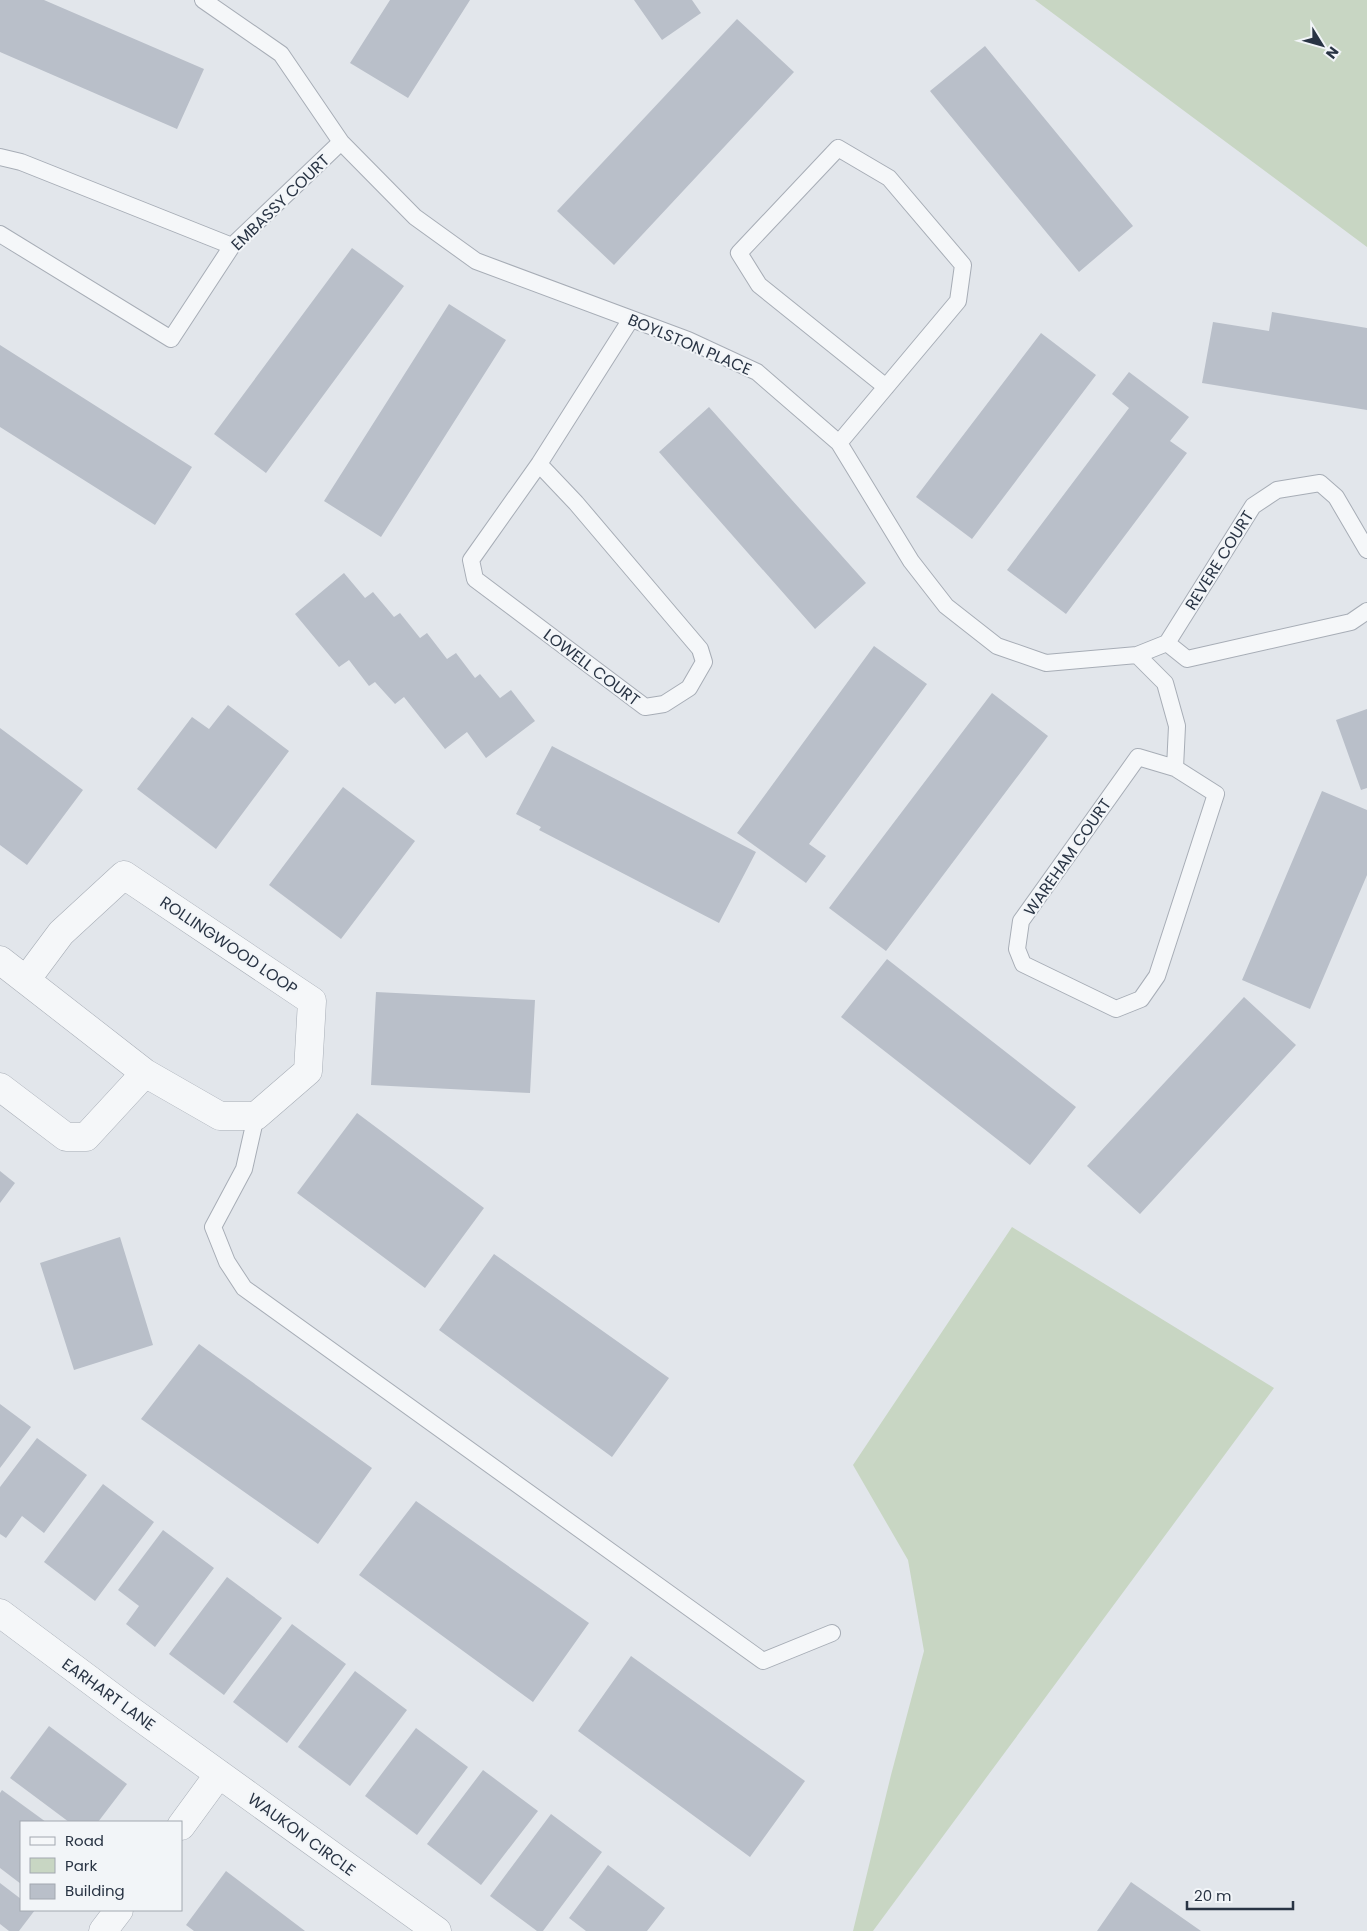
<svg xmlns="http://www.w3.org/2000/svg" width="1367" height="1931" font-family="Poppins,sans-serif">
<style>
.green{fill:#c8d6c3}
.building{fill:#b9bfc9}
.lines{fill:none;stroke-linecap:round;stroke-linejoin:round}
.lane-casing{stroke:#a7adb6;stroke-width:18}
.street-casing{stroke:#a7adb6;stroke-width:29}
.lane{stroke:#f5f7f9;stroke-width:16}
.street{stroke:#f5f7f9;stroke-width:28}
.labels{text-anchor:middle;stroke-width:4;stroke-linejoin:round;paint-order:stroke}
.street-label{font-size:16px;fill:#293444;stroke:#f2f5f8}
</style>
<rect width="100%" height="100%" fill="#e2e6eb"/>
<path class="green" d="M1035 0H1367V247Z
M1012 1227 1274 1388 873 1931H853L891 1775 924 1651 908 1560 853 1465Z"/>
<path class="building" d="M0 0H44L204 69 177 129 0 52Z
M390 0H470L408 98 350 63Z
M634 0H692L701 13 662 40Z
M737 19 794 72 614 265 557 211Z
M985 46 1133 226 1079 272 930 91Z
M352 248 404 286 266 473 214 434Z
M449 304 506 340 381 537 324 501Z
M1272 312 1367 328V410L1202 383 1213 322 1269 331Z
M1041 333 1096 375 972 539 916 497Z
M0 345 192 467 155 525 0 427Z
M1129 372 1189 417 1170 441 1187 453 1066 614 1007 570 1129 408 1112 394Z
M709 407 866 583 815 629 659 452Z
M344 573 365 598 373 592 394 617 400 613 420 638 427 633 447 659 456 653 475 678 480 674 500 698 511 690 535 721 486 758 467 732 445 749 404 697 395 704 375 682 369 686 349 660 339 667 295 614Z
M874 646 927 684 809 844 826 856 806 883 737 833Z
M992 693 1048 736 886 951 829 908Z
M228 705 289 751 216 849 137 789 192 717 209 729Z
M1367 709V788L1361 790 1336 720Z
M0 728 83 790 27 865 0 845Z
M552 746 756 852 719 923 539 830 541 827 516 814Z
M343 787 415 841 341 939 269 885Z
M1322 791 1367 810V875L1310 1009 1242 980Z
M887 959 1076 1107 1030 1165 841 1017Z
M376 992 535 1000 530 1093 371 1085Z
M1244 997 1296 1045 1140 1214 1087 1166Z
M357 1113 484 1208 425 1288 297 1193Z
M0 1171 15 1183 0 1203Z
M120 1237 153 1345 74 1370 40 1263Z
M494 1254 669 1378 612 1457 439 1330Z
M199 1344 372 1468 318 1544 141 1419Z
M0 1404 31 1427 0 1468Z
M37 1438 87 1475 44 1533 22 1516 6 1538 0 1534V1487Z
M103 1484 154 1522 95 1601 44 1562Z
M416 1501 589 1623 533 1702 359 1575Z
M163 1530 214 1568 155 1647 126 1624 139 1606 118 1590Z
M227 1577 282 1618 224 1695 169 1654Z
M292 1624 346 1664 287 1743 233 1702Z
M631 1656 805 1781 750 1857 578 1731Z
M355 1671 407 1710 350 1786 298 1747Z
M49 1726 127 1784 98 1822H69L10 1778Z
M416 1728 468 1767 417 1835 365 1796Z
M483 1770 538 1811 481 1885 427 1844Z
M2 1790 46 1822H21V1884L0 1868V1793Z
M551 1814 602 1852 543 1931H537L490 1896Z
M608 1865 665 1908 647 1931H586L569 1918Z
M226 1871 305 1931H194L186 1925Z
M1131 1882 1201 1931H1097Z
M0 1883 21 1899V1910H35L19 1931H9L0 1924Z"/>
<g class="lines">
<g class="lane-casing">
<path id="lane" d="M203 0 281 54 341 142 415 217 476 261 688 340 757 372 839 443 911 561 946 606 997 646 1046 663 1137 655 1167 643 1187 659 1351 622 1367 611
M0 157 21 162 232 246
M0 234 171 339 232 246 341 142
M839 443 958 301 963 265 889 178 838 148 739 253 759 285 886 387
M539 464 576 503 700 649 704 662 689 688 664 704 645 707 475 579 471 560 539 464 631 319
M1167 643 1253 506 1277 490 1320 483 1336 497 1367 550
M1137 655 1165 683 1177 726 1175 768
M1138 757 1175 768 1216 794 1157 976 1141 999 1116 1009 1023 964 1017 949 1021 921Z
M256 1116 244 1169 213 1227 227 1262 244 1288 763 1661 832 1633"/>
</g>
<g class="street-casing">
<path id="street" d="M0 960 145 1073 220 1116H256L308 1071 312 1001 124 875 61 933 26 980
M0 1087 66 1137H86L145 1073
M0 1613 130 1710 437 1931
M181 1826 219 1774
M103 1931 119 1910"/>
</g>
<use href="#lane" class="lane"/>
<use href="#street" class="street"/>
</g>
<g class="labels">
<g class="street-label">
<text transform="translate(280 202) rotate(-44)" y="6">EMBASSY COURT</text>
<text transform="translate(690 344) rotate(23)" y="6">BOYLSTON PLACE</text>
<text transform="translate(1219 560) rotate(-58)" y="6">REVERE COURT</text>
<text transform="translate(592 667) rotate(37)" y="6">LOWELL COURT</text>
<text transform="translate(1067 857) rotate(-55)" y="6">WAREHAM COURT</text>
<text transform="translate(229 945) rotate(34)" y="6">ROLLINGWOOD LOOP</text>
<text transform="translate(109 1694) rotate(36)" y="6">EARHART LANE</text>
<text transform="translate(302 1834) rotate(36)" y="6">WAUKON CIRCLE</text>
</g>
</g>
<rect x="20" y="1821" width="162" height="90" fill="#f2f5f8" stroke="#a2a8b0"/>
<rect x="30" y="1837" width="25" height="8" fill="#f5f7f9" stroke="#a2a8b0"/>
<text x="65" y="1846" font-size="15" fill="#293444">Road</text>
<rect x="30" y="1858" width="25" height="15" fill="#c8d6c3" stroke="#a2a8b0"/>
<text x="65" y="1871" font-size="15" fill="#293444">Park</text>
<rect x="30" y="1884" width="25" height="15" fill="#b9bfc9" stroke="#a2a8b0"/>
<text x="65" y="1896" font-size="15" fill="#293444">Building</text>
<g transform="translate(1322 45) rotate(127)" stroke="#f2f5f8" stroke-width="4" paint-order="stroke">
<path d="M0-4L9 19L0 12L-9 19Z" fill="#293444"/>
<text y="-8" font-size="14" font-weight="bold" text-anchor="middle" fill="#293444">N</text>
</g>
<path d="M1187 1901v8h106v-8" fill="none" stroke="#293444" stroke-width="2.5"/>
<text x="1194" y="1901" font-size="15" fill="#293444" stroke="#f2f5f8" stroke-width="4" paint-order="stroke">20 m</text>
</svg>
